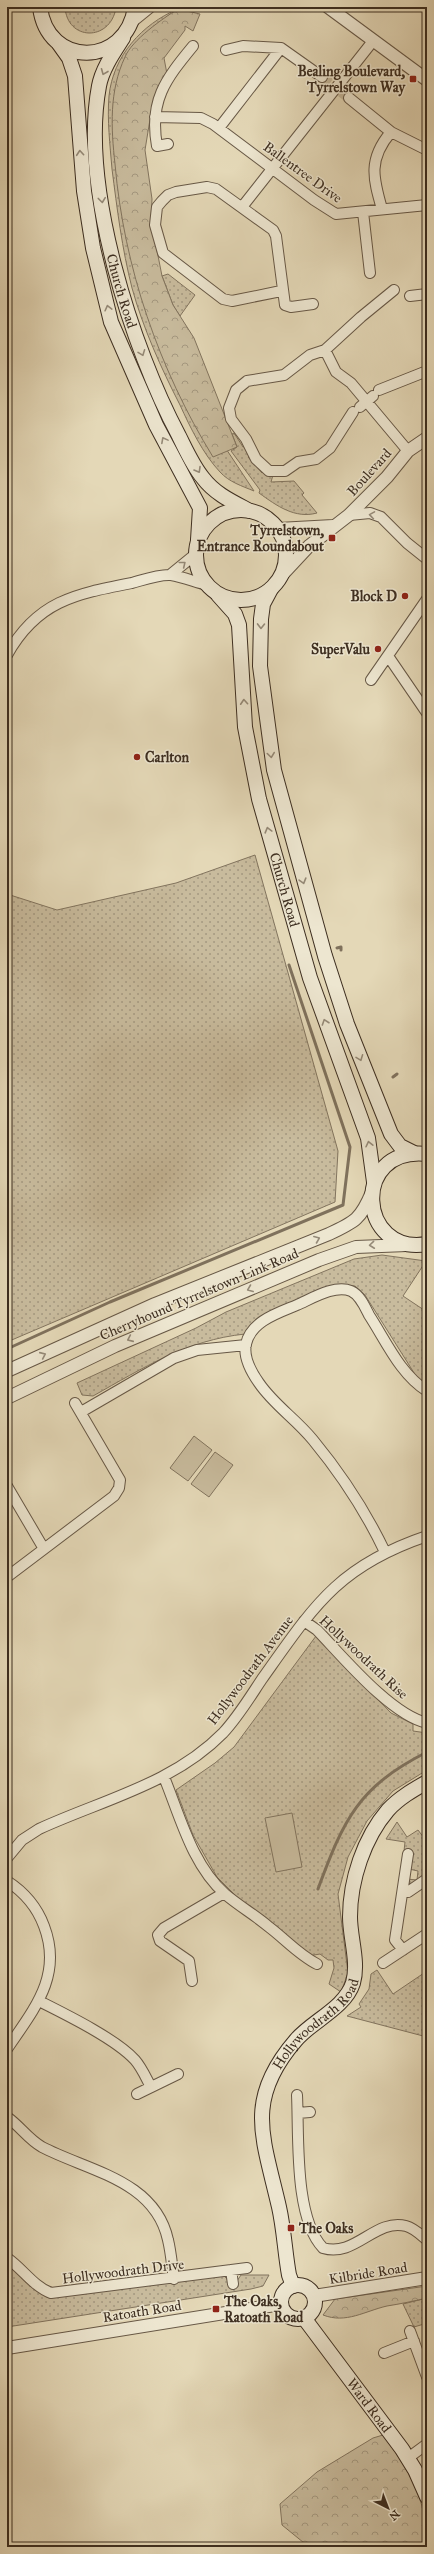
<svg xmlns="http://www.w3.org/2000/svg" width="434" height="2554" font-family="'IM FELL Great Primer',serif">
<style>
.grass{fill:url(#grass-dots);stroke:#82745e}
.forest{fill:url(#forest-crowns);stroke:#82745e}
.garden{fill:#c8bb9d;stroke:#82745e}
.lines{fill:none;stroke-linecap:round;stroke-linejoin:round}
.stream{stroke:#7f715c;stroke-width:3}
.minor-tunnel{stroke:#c3b699;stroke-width:10;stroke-dasharray:10 5;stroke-linecap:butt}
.minor-casing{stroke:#675846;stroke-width:12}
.tertiary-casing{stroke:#675846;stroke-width:14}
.secondary-casing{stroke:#3d2e20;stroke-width:16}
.minor{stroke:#ede6d0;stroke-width:10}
.tertiary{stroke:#ede6d0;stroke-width:12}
.secondary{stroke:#ede6d0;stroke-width:14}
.oneway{stroke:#958a78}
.poi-dot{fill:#8f2418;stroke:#ede6d0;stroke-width:1.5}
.labels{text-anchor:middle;stroke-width:3;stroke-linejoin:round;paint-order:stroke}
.poi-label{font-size:14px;font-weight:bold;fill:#3d2e20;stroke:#ede6d0;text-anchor:end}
.street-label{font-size:14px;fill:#3d2e20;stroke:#ede6d0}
</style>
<defs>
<pattern id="grass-dots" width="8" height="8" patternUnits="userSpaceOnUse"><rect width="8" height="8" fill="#c8bb9d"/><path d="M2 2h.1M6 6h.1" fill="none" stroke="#a49880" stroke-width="1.8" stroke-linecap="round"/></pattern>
<pattern id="forest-crowns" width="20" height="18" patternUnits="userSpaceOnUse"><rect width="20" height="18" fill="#c8bb9d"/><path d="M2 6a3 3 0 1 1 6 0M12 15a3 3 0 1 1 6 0" fill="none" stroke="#a49880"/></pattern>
</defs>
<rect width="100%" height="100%" fill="#e4d8b7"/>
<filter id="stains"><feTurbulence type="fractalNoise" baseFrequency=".005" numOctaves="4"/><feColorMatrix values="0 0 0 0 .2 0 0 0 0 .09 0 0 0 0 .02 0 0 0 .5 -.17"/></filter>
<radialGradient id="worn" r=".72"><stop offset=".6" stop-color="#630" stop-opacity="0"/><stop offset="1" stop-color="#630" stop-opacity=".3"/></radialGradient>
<path class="grass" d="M65 7H115L116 8C110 42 67 41 65 7Z
M178 9 166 17 144 43 117 136 199 408 254 491C242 486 229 482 220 472 203 454 190 427 180 405 161 368 143 328 132 288 122 249 117 208 112 169 110 145 107 120 109 96 113 56 142 24 178 9Z
M168 274 195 295 180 316 173 305 162 276Z
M234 433 243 447 247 445 251 455 248 457 262 473 264 471 273 475 271 482 294 481 304 493 302 495 317 513C295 519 277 506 259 493L260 490 231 451 237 447 232 434Z
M255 855 338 1151 335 1202 7 1342V894L57 910 176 883Z
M382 1255 426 1261 403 1296 427 1312V1387L416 1376 365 1295 355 1286 336 1285 256 1320 245 1334C187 1340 143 1368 93 1396L82 1395 77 1383 196 1328 226 1312 354 1259Z
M316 1636 391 1713 413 1724V1731L427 1733V1770L393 1791 367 1821 348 1857 338 1894 348 1973 341 1992 329 1984 334 1968 333 1960H328L320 1954 308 1956 271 1922 240 1900 217 1877 193 1835 176 1790 215 1763 234 1747Z
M397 1822 407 1837 418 1830 424 1838 427 1836V1877L410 1888 407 1883V1879L417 1880 418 1871 409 1869 411 1853 404 1851 405 1842 386 1839Z
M377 1970 393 1994 427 1971V2037L347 2016 361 2007 359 2004 369 1989 371 1974Z
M7 2265 46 2297 223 2275 227 2279 229 2286 237 2281 241 2275H269L263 2286 251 2289 7 2327Z
M427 2298V2332L424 2324 414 2327 403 2304Z"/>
<path class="forest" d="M178 9 200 14 193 31 185 26V30L164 58 167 74 152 107 145 150 152 199 151 220 162 276 173 305 194 338 237 447 213 457C159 369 124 268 115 164 111 128 109 91 125 57 132 40 162 19 178 9Z
M427 2286V2298C414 2301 400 2304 387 2306 365 2311 346 2324 323 2315L335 2299Z
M383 2435C410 2472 427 2499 427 2547H309L282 2525 280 2504 317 2472 373 2438Z"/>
<path class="garden" d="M194 1436 212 1450 188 1481 170 1468Z
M215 1452 233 1465 209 1497 191 1484Z
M292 1813 302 1867 276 1872 265 1818Z"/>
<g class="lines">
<path class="stream" d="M337 948 341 947V950
M393 1077 397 1074
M7 1349 110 1302 343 1205 350 1147 289 965
M318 1889C344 1819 358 1787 427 1752"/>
<path class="minor-tunnel" d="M322 77 330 83
M341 92 349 98"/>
<g class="minor-casing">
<path id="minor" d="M426 7 427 8
M226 50 243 46 281 48 322 77
M349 98 391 132 427 150
M155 117 201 118 213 124 314 200 336 214 427 205
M219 128 281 48
M168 144 157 146C149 101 165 80 193 46
M242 207 373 41
M382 209C373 178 368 159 391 132
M363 212 370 273
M281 291 232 301 223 299 163 253 155 225 157 207 162 201 168 195 176 192 207 187 216 189 273 230 276 236 285 305 291 307 313 304
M410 296 427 294
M325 350 336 372 351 383 408 451
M379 390 427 371
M360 407 373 396
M353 412 330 448 316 459 298 462 285 471H269L256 459 246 439 231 419 229 408 236 390 247 381 284 375 310 355 325 350 361 317 394 290
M349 515 370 513 381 517 407 543 427 559
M170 575 197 553
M7 655C37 601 75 594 132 583 143 580 159 574 171 575 183 577 195 582 207 585
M388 656 427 713
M371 680 427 599
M81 1412 174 1358 197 1350 246 1345
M7 1486 44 1549
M385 1552C366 1512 341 1474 313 1440 296 1419 274 1405 259 1383 252 1373 243 1357 246 1344 251 1321 278 1313 297 1305 311 1299 335 1284 351 1291 360 1295 365 1307 369 1315 386 1341 400 1374 427 1391
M7 1577 114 1496 119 1488 120 1480 75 1403
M304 1621 317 1630C343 1657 391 1715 427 1723
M164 1777C180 1816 192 1865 225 1894 239 1906 255 1915 269 1927 285 1939 299 1955 317 1964
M7 1858 22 1840 39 1829C102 1800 173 1784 223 1733 238 1717 250 1697 262 1679 314 1606 338 1566 427 1536
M7 1881C24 1892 37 1907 44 1926 63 1976 34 2009 7 2049
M403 1892H408L427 1879
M403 1950 395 1940 408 1854
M383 1963 427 1934
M192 1981 189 1961 160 1941 158 1935 164 1928 224 1893
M39 2001C65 2014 116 2039 135 2060 142 2068 146 2078 151 2087
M137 2094 178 2074
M297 2095C299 2136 294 2218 323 2248 355 2258 375 2218 406 2226 414 2228 421 2235 427 2240
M298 2113 310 2112
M7 2117C20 2126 28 2139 42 2147 88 2171 155 2180 168 2240 171 2252 172 2266 174 2279
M7 2258C22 2268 34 2287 51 2293L247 2268
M231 2270 233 2284
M410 2331 427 2377
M384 2353 414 2341
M408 2458 427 2444"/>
</g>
<g class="tertiary-casing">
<path id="tertiary" d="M328 7 427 80
M133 20 149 7
M278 529 333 526
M282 575 309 546 349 515 387 477 408 451 427 438
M7 1371 155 1304 329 1234C355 1222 361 1219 372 1192
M7 1398 115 1346 319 1260 356 1247 407 1245
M314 2296 427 2278
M7 2348 281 2304"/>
</g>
<g class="secondary-casing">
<g id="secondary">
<path d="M40 7C47 68 126 68 135 7"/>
<path id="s1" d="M123 38C114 52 102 69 99 86 80 187 132 348 179 436 186 450 193 466 203 478 215 494 233 502 250 511"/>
<path d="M59 44 69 58 75 76 84 191 93 248 111 322 156 425 200 508 198 540"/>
<circle cx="241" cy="555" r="45"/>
<path d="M271 589 263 604 261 619 260 666 274 770 325 956 347 1024 391 1134 400 1146 414 1153"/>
<path id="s2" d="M218 595 235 614 239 625 245 727 259 799 310 978 368 1138 374 1182"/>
<path d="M427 1154C350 1146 358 1256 427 1244"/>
<circle cx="298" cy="2302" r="17"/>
<path id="s3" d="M293 2286 289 2275C285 2253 284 2229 279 2207 263 2137 244 2100 296 2040 312 2021 345 2008 353 1983 359 1962 350 1938 350 1917 350 1880 364 1838 388 1810 399 1798 413 1790 427 1782"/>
<path id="s4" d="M304 2318 402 2449 415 2470 427 2497"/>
</g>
</g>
<use href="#minor" class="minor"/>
<use href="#tertiary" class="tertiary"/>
<use href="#secondary" class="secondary"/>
</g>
<defs><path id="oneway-chevron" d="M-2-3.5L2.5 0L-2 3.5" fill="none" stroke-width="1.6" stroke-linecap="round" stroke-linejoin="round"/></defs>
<g class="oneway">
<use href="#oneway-chevron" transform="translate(104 72) rotate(112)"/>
<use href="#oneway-chevron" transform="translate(80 153) rotate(-95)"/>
<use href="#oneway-chevron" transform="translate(102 200) rotate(83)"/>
<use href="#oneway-chevron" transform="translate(108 308) rotate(-104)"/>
<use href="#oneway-chevron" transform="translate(142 353) rotate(69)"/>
<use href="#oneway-chevron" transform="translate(164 440) rotate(-118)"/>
<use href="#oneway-chevron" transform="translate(198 470) rotate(60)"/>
<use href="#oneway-chevron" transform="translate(372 515) rotate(-171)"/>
<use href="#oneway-chevron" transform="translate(183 564) rotate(-39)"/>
<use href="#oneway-chevron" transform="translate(261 626) rotate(91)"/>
<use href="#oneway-chevron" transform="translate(244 702) rotate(-94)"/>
<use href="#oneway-chevron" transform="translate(271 755) rotate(82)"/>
<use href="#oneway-chevron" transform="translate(268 830) rotate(-105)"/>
<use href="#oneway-chevron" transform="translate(303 881) rotate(74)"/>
<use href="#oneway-chevron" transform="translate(325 1022) rotate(-109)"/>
<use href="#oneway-chevron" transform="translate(360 1058) rotate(69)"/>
<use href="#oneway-chevron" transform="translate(369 1144) rotate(-103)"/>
<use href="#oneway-chevron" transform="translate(317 1239) rotate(-22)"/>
<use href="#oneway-chevron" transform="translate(372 1245) rotate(174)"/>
<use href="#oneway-chevron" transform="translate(250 1289) rotate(158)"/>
<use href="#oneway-chevron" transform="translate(130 1339) rotate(156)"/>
<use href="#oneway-chevron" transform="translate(43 1355) rotate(-24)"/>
</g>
<g class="poi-dot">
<rect x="409" y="75" width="8" height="8" rx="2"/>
<rect x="328" y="534" width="8" height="8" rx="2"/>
<circle cx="405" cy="596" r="4"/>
<circle cx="378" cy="649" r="4"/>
<circle cx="137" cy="757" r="4"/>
<rect x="287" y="2224" width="8" height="8" rx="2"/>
<rect x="212" y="2305" width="8" height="8" rx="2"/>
</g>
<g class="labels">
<g class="poi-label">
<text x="405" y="76">Bealing Boulevard,<tspan x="405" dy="16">Tyrrelstown Way</tspan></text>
<text x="324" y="535">Tyrrelstown,<tspan x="324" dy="16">Entrance Roundabout</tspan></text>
<text x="397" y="601">Block D</text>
<text x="370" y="654">SuperValu</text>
<text x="145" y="762" text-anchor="start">Carlton</text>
<text x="299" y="2233" text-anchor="start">The Oaks</text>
<text x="224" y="2306" text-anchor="start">The Oaks,<tspan x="224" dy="16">Ratoath Road</tspan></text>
</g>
<g class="street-label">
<text transform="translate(303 172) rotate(36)" y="5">Ballentree Drive</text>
<text dy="5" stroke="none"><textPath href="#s1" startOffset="262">Church Road</textPath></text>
<text transform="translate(369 472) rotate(-48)" y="5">Boulevard</text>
<text dy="5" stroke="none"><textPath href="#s2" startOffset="307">Church Road</textPath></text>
<text transform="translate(199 1294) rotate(-23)" y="5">Cherryhound Tyrrelstown Link Road</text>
<text transform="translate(364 1657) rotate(43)" y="5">Hollywoodrath Rise</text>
<text transform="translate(250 1670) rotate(-53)" y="5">Hollywoodrath Avenue</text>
<text dy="5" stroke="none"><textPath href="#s3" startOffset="284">Hollywoodrath Road</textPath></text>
<text transform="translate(123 2271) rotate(-7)" y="5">Hollywoodrath Drive</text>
<text transform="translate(368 2273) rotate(-9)" y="5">Kilbride Road</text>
<text transform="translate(142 2311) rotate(-9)" y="5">Ratoath Road</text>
<text dy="5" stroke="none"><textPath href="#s4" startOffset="109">Ward Road</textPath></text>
</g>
</g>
<rect width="434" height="2554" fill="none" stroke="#e4d8b7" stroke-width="24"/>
<rect x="8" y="8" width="418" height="2538" fill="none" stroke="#3d2e20" stroke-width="2"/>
<rect x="12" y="12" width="410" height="2530" fill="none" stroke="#3d2e20"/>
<g transform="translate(388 2508) rotate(138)" stroke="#ede6d0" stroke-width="3" paint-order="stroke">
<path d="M0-3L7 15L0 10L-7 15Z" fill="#3d2e20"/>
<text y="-6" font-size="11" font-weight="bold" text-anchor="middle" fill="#3d2e20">N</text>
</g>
<rect width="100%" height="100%" filter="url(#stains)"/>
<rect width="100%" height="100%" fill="url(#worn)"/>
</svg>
